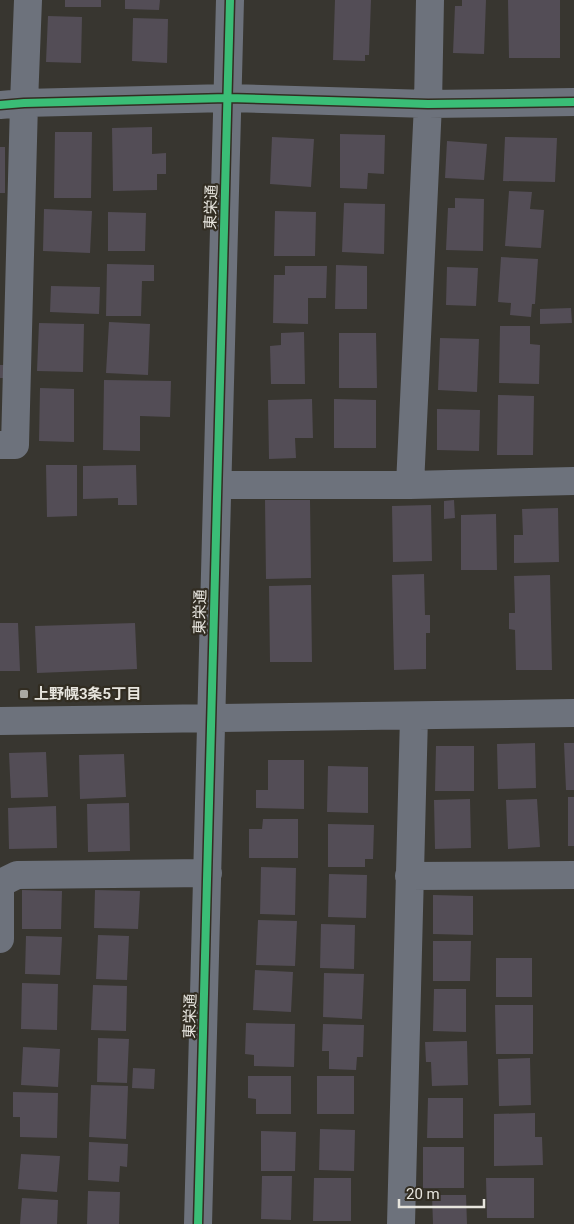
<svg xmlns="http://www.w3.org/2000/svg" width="574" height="1224" font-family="Roboto,'Noto Sans JP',sans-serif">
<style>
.building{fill:#534d56}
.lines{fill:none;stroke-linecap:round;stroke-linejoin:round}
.minor{stroke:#6d727c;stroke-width:28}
.cycleway-casing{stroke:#322d22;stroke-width:11}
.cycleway{stroke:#3abd76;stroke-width:8}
.poi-dot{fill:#aaa8a1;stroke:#322d22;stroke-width:2}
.labels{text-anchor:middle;stroke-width:4.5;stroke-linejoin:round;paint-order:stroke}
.street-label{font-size:15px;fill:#e7e5de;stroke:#322d22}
.poi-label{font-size:15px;font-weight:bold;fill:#e7e5de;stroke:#322d22;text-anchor:start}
</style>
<rect width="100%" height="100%" fill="#383630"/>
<path class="building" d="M65 0H101V7H65Z
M125 0H160L159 10 125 9Z
M335 0H371L369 55H365V61L333 60Z
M462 0H486L484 54 453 53 455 6H462Z
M508 0H560V58H509Z
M48 16 82 17 81 63 46 62Z
M133 18 168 19 167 63 132 61Z
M152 127V154L166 153V174H157V190L113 191 112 128Z
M55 132H92L91 198H54Z
M340 134 385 135 384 174 368 173 367 189 340 188Z
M272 137 314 139 311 187 270 184Z
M505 137 557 138 555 182 503 181Z
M447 141 487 144 484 180 445 178Z
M0 147H5V193H0Z
M509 191 532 192 530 209 544 210 541 248 505 246Z
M455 198 484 199 483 251 446 250 448 208H455Z
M344 203 385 204 384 254 342 252Z
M44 209 92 211 90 253 43 251Z
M275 211 316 212 315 256H274Z
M108 212 146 213 145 251H108Z
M501 257 538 259 535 304H532L531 317 510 315 511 303 498 302Z
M107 264 154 265V281H142L141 316H106Z
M336 265 367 266V309H335Z
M285 266H327L326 298H308V324L273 323 274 275H285Z
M447 267 478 268 476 306 446 305Z
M51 286 100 287 99 314 50 312Z
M571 308 572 323 540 324V309Z
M109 322 150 324 148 375 106 373Z
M39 323 84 324 83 372 37 371Z
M500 326H530V344L540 345 539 384 499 383Z
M304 332 305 384H271L270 346 281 345V333Z
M339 333H376L377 388H339Z
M440 338 479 339 477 392 438 390Z
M0 365H4V378H0Z
M104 380 171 381 170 417 140 416V451L103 450Z
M40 388 74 389V442L39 441Z
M498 395 534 396 533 455H497Z
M312 399 313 438H295L296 458 269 459 268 400Z
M334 399 376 400V448H334Z
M437 409 480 410 479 451 437 450Z
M46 465H77V516L47 517Z
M136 465 137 505H118V498L83 499V466Z
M265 500H310L311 578 266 579Z
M454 500 455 518 444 519V501Z
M431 505 432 561 393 562 392 506Z
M558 508 559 562 514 563V535H523L522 509Z
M496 514 497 570H461V515Z
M424 574 425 615H430V633H426V669L394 670 392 575Z
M550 575 552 670H516L515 630 509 629V613H515L514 576Z
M311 585 312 662H270L269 586Z
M0 623H18L20 671H0Z
M135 623 137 669 37 673 35 626Z
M535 743 536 788 498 789 497 744Z
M564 743H574V790H566Z
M436 746H474V791H435Z
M46 752 48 797 11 798 9 753Z
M124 754 126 797 80 799 79 755Z
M268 760H304V809L256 808V790H268Z
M328 766 368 767V813L327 812Z
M568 797H574V846H568Z
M470 799 471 848 435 849 434 800Z
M537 799 540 847 508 849 506 800Z
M129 803 130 851 88 852 87 804Z
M56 806 57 848 9 849 8 808Z
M263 819H298V858H249V829H262Z
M328 824 374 825 373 859H365V867H328Z
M261 867 296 868 295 915 260 914Z
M329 874 367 875 366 918 328 917Z
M22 890 62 891 61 929H22Z
M95 890 140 891 138 929 94 928Z
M433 895 473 896V935L433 934Z
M258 920 297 921 295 966 256 965Z
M321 924 355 925 354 969 320 968Z
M98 935 129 936 127 980 96 979Z
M26 936 62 937 60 975 25 974Z
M433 941H471L470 981H433Z
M496 958H532V997H496Z
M255 970 293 972 291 1012 253 1010Z
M324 973 364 974 362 1019 323 1017Z
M22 983 58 984 57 1030 21 1029Z
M93 985 127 986 126 1031 91 1030Z
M434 989H466V1032L433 1031Z
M495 1005H533V1054H496Z
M246 1023 295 1024 294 1067 254 1066V1055L245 1054Z
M323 1024 364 1025 363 1057H357L356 1070 329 1069V1051H322Z
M98 1038 129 1039 127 1083 97 1082Z
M467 1041 468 1085 432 1086 431 1062H426L425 1042Z
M23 1047 60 1049 58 1087 21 1085Z
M530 1058 531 1105 499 1106 498 1059Z
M133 1068 155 1069 154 1089 132 1088Z
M248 1076H291V1114H256V1099L248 1098Z
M317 1076H354V1114H317Z
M91 1085 128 1086 126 1139 89 1137Z
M13 1092 58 1093 57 1138 20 1137V1117H13Z
M428 1098H463V1138H427Z
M535 1113V1137H542L543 1165 494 1166V1114Z
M320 1129 355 1130 354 1171 319 1170Z
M261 1131 296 1132 295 1171H261Z
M89 1142 128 1144 127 1167 120 1166 119 1182 88 1180Z
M423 1147H464V1188H423Z
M21 1154 60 1156 57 1192 18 1189Z
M262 1176H292L291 1220 261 1219Z
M314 1178H351V1221H313Z
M486 1178H534V1218H487Z
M88 1191 120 1192 119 1224H87Z
M432 1195H466L467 1224H433Z
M22 1198 58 1200 57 1224H20Z"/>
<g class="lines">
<path class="minor" d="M0 105 24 103 228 98 428 104 574 102
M0 445H15L24 103 28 0
M218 485H410L574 481
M410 485 428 104 430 0
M0 721 574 713
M409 876 574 875
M0 883V939
M1 883 17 875 208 873
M198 1224 230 0
M401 1224 414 716"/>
<g class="cycleway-casing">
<path id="cycleway" d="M0 105 24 103 228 98 428 104 574 102
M198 1224 230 0"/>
</g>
<use href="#cycleway" class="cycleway"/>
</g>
<rect class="poi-dot" x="19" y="689" width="10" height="10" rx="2.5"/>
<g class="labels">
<g class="street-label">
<text transform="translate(211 207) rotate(-88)" y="5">東栄通</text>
<text transform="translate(200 612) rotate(-89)" y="5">東栄通</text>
<text transform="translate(190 1016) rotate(-88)" y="5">東栄通</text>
</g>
<g class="poi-label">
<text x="34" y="699">上野幌3条5丁目</text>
</g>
</g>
<path d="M399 1199v8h85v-8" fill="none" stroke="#e7e5de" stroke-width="2.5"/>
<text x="406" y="1199" font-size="15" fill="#e7e5de" stroke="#322d22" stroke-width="4" paint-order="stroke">20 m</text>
</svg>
